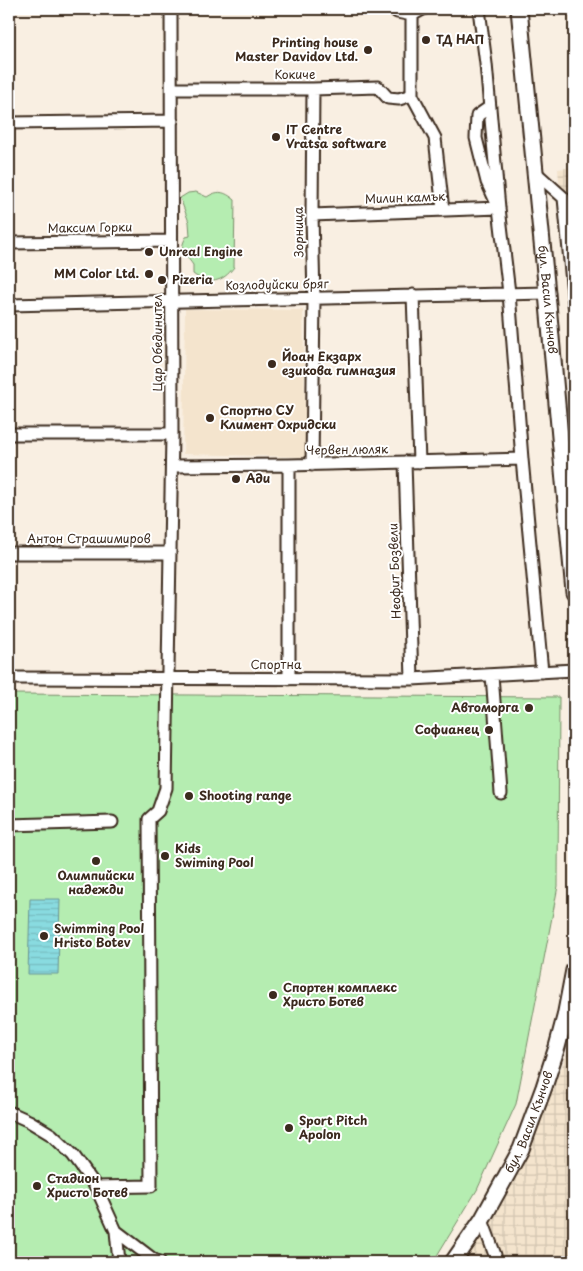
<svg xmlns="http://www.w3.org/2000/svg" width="583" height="1271" font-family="'Playpen Sans',sans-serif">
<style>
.built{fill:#f4e4cd}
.industrial{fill:url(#industrial-grid)}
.garden{fill:#b5edb1;stroke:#788c68}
.water{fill:url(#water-rules);stroke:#6a9492}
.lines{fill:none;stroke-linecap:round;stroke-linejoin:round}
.minor-casing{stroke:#3b2a1e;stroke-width:15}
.major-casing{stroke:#3b2a1e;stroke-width:19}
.minor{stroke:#fff;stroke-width:11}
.major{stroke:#fff;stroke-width:15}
.poi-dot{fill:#3b2a1e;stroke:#fff;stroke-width:2}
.labels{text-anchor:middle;stroke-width:4;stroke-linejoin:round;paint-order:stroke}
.poi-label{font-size:12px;font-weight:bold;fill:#3b2a1e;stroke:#fff;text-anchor:start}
.street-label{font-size:12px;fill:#3b2a1e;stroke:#fff}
</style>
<defs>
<pattern id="industrial-grid" width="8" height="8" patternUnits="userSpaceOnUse" patternTransform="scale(1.25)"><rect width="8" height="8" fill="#f4e4cd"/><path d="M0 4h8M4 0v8" fill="none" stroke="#d2c4b0"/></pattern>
<pattern id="water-rules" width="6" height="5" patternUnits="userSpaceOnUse" patternTransform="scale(1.25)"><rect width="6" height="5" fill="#89dbe0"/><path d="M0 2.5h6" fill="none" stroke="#77bcc0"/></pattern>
</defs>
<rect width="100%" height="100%" fill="#f9efe2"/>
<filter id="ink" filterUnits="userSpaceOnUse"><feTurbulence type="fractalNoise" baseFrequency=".02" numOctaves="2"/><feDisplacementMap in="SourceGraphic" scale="10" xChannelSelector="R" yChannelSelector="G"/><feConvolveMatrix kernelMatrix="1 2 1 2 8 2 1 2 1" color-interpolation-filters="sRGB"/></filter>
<g filter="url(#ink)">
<path class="built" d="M185 309 303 310 306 457 183 454Z"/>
<path class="industrial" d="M574 167V371L558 169Z
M574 1036V1262H463L535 1135Z"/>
<path class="garden" d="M196 192 207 197C218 190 224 191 235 200L234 267C223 282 209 286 193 274V265C185 253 178 252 186 237L190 236 189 222 180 198 188 193Z
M9 694 559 697 558 886 516 1104 477 1190 433 1262H9Z"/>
<path class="water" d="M30 899H60L58 974H28Z"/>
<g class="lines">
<g class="minor-casing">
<path id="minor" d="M396 9 397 12 412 15 423 9
M479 9 486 64 499 208 509 293 522 459 542 672
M412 15V95L435 138 443 210
M172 89H313L378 87 388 98 399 99 412 95
M9 123 172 121
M535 172 564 198 574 304
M312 215 499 208 487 182 476 138 477 116 490 107
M9 243 171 241
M413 295 419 462
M9 305 547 293
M9 434H172
M405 462 412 679
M312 465 314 298 312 215 313 89
M172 466 289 465 522 459
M9 553H170
M492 675 501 793
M9 678 412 679 574 670
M289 679V465
M9 825 112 822
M9 1112 29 1121 52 1135 73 1155 96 1187 116 1231 119 1262
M96 1187 151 1186 149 819 158 811 166 788 172 434 171 9
M482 1220 495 1255V1262
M116 1231 154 1260 160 1262"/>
</g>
<g class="major-casing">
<g id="major">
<path id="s1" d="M519 9 547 293 574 592"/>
<path id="s2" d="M453 1262 482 1220 521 1149 544 1087 557 1047 565 1017 574 970"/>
</g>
</g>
<use href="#minor" class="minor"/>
<use href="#major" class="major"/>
</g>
</g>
<g class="poi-dot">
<circle cx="426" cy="40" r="5"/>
<circle cx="368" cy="50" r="5"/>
<circle cx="276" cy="137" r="5"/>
<circle cx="149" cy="252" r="5"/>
<circle cx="149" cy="274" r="5"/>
<circle cx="162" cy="280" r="5"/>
<circle cx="272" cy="364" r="5"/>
<circle cx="210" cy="418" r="5"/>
<circle cx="236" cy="479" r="5"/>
<circle cx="529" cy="708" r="5"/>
<circle cx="489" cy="730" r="5"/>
<circle cx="189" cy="796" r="5"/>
<circle cx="165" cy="856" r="5"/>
<circle cx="96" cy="861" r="5"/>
<circle cx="44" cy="936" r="5"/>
<circle cx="273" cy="995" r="5"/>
<circle cx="289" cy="1128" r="5"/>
<circle cx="37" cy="1186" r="5"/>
</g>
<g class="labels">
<g class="poi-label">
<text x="436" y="44">ТД НАП</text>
<text x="358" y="47" text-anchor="end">Printing house<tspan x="358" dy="14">Master Davidov Ltd.</tspan></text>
<text x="286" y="134">IT Centre<tspan x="286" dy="14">Vratsa software</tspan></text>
<text x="159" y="256">Unreal Engine</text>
<text x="139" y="278" text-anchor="end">MM Color Ltd.</text>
<text x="172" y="284">Pizeria</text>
<text x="282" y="361">Йоан Екзарх<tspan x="282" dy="14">езикова гимназия</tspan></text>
<text x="220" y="415">Спортно СУ<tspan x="220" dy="14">Климент Охридски</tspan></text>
<text x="246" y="483">Ади</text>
<text x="519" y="712" text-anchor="end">Автоморга</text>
<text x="479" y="734" text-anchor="end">Софианец</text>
<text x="199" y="800">Shooting range</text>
<text x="175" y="853">Kids<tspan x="175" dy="14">Swiming Pool</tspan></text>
<text x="96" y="880" text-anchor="middle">Олимпийски<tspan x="96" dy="14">надежди</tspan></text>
<text x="54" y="933">Swimming Pool<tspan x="54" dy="14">Hristo Botev</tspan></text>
<text x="283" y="992">Спортен комплекс<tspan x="283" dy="14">Христо Ботев</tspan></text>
<text x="299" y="1125">Sport Pitch<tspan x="299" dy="14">Apolon</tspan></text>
<text x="47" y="1183">Стадион<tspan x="47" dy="14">Христо Ботев</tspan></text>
</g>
<g class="street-label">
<text x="295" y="79">Кокиче</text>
<text transform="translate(405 198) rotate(-2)" y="4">Милин камък</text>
<text transform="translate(90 228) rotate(-1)" y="4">Максим Горки</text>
<text transform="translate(299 232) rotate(-91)" y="4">Зорница</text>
<text transform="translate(277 285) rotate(-1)" y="4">Козлодуйски бряг</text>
<text dy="4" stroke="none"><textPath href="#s1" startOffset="292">бул. Васил Кънчов</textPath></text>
<text transform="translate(158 343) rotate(-90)" y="4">Цар Обединител</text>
<text transform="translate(347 450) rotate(-1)" y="4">Червен люляк</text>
<text x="89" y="543">Антон Страшимиров</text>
<text transform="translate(395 571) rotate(-92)" y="4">Неофит Бозвели</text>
<text x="276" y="669">Спортна</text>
<text dy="4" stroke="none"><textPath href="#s2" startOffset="160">бул. Васил Кънчов</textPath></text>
</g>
</g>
<rect width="583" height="1271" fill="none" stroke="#fff" stroke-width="30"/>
<rect x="15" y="15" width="553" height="1241" fill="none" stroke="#3b2a1e" stroke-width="2" filter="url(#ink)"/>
</svg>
